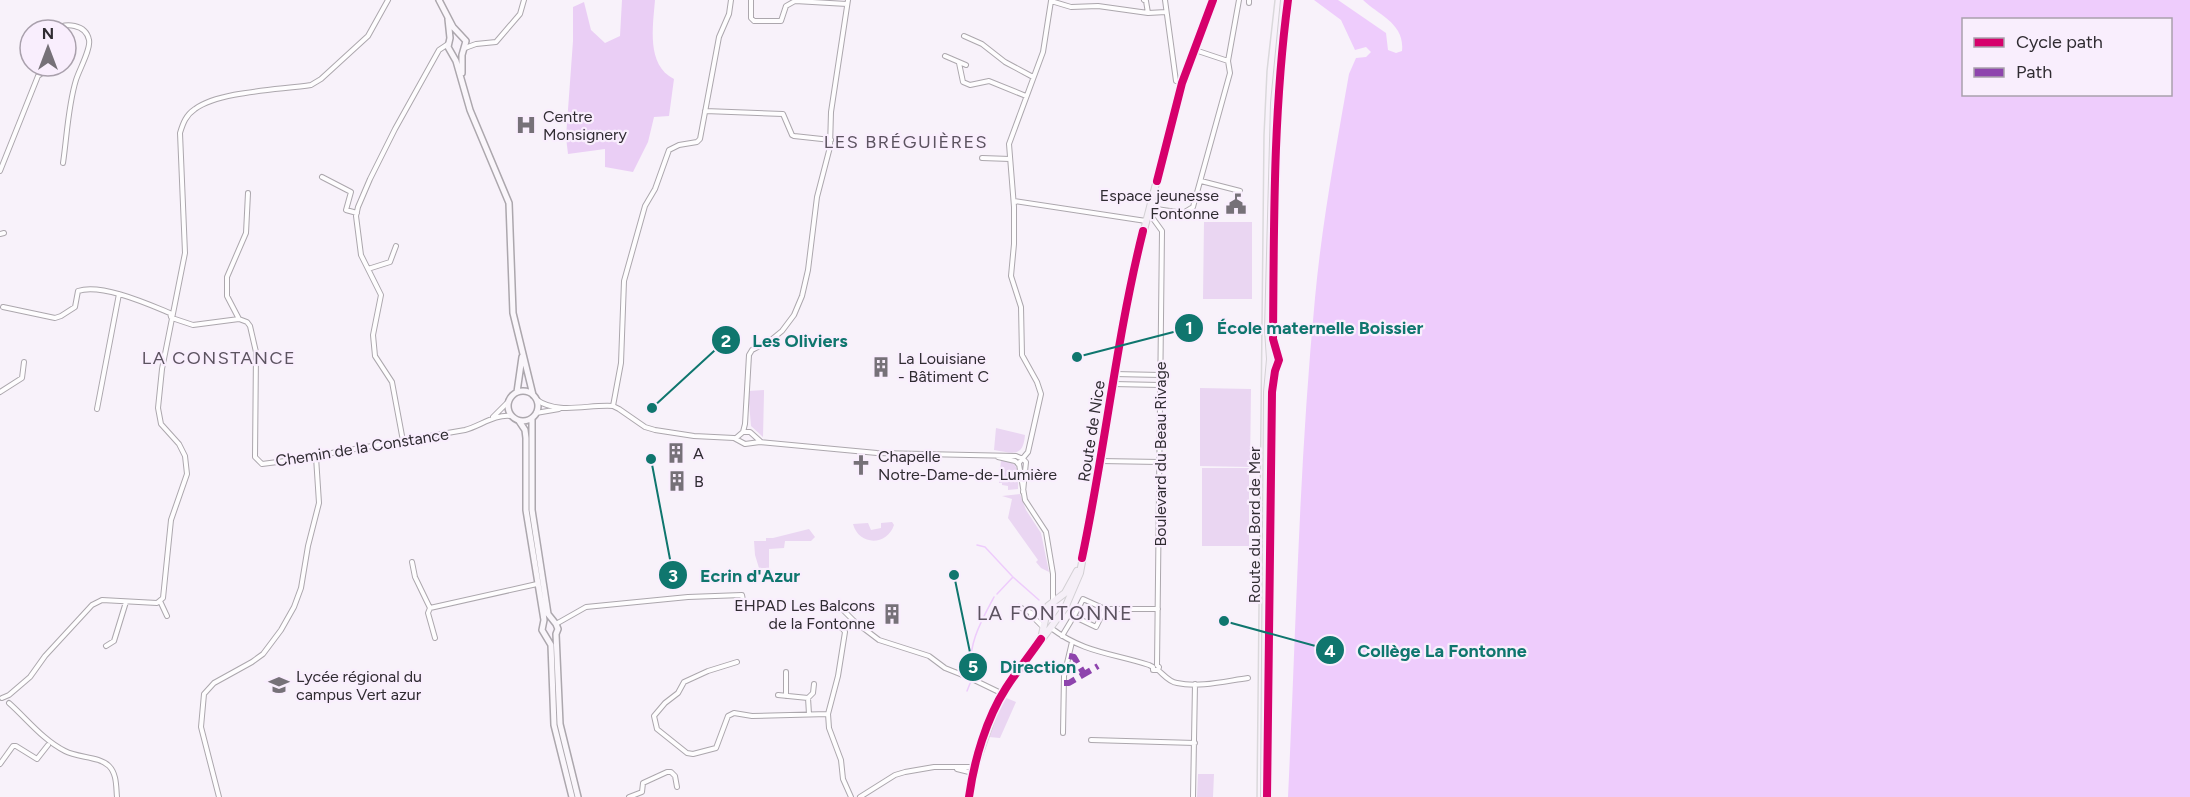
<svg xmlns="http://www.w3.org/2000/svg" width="2190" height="797" font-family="Figtree,sans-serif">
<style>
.green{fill:#ead6f2}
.forest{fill:#eacef5}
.water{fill:#eeccfc;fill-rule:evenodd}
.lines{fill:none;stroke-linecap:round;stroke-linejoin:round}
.stream{stroke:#eeccfc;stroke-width:1.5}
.street-casing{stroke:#aca7ad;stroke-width:6}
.secondary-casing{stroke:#aca7ad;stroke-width:8}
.primary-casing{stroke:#d3d0d4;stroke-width:8}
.street{stroke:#fefdfe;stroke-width:4}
.secondary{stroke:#faf6fb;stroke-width:5}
.primary{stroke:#f5eff7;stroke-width:6}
.rail{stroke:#dad8db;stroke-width:1.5}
.quiet{stroke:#8e44ad;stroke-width:6;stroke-dasharray:12 6;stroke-linecap:butt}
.cycleway-casing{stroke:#f9eefd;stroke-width:11}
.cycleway{stroke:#d6006c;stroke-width:8}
.labels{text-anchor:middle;stroke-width:4.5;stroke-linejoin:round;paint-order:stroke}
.poi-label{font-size:16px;fill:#302c32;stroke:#f9eefd;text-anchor:start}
.street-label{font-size:16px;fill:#302c32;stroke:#f9eefd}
.neighbourhood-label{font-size:18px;letter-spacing:1.5px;fill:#5c5360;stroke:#f9eefd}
.quarter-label{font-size:20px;letter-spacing:1.5px;fill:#5c5360;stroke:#f9eefd}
.leader{fill:none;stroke:#0f766e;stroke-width:2}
.callout-dot{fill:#0f766e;stroke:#f9eefd;stroke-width:2}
.mark-label{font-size:18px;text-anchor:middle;font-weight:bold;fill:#fff}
.callout-label{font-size:18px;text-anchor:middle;font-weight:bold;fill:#0f766e;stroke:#f9eefd;stroke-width:4.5;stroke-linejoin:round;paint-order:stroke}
</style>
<rect width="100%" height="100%" fill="#f8f2fa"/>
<path class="green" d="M1204 222H1252V299H1203Z
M1200 388 1251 389 1250 467 1200 466Z
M764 390V394L763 437 751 426 748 391Z
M996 428 1025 435C1023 458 1013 453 994 450Z
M1001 460C1021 462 1018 472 1018 489L1008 490V486L1002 485V483H999Z
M1202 468H1249V546H1202Z
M1020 494 1026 510 1041 533 1049 572 1041 568 1036 562 1038 560 1008 518 1012 499 1002 496Z
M892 522 894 525C887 546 859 546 853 524L868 523 871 530 881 528V523Z
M809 529 815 537 811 541H785L784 548 769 549V568H759L755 555 754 541H766V538H773Z
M1004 697 1016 702 1000 738 989 737Z
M1198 774H1214L1213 797H1197Z"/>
<path class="forest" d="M622 0H655C653 26 646 65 674 79L669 116 654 117 648 142 633 172 605 167V149L568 154 566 137 573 41V7L584 2 591 30 605 43 620 36Z"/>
<path class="water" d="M1314 0H1338L1386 33 1388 50 1396 53 1402 51C1405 23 1378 15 1363 0H2190V797H1288C1296 631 1299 464 1315 298 1322 223 1336 148 1349 74L1356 58 1366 57 1371 52 1366 47 1355 50 1341 20ZM1964 20H2170V94H1964Z"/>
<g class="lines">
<path class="stream" d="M977 545 985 547 1012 576
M997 594 1013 577 1039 600
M972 676C966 647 981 621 994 597
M967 691 971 681"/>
<g class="street-casing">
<path id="street" d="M751 0V18L754 21H781L786 6 795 1 847 4
M1144 0 1146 1 1148 13
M1165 0 1176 81 1182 83
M1249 3V0
M55 30C65 22 86 24 89 40 91 49 79 70 76 80 68 106 67 136 63 163
M964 36 982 44 1005 62 1033 77
M465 48 476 44 496 42 520 14 524 0
M1195 50 1228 61
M945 56 966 65
M959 63 963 82 970 85 989 81 1026 96
M705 111 783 114 792 135 794 136 831 140
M982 158 1010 159
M0 171 38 76 51 66
M322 177 351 192 346 210 357 213
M1201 181 1240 191
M1014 201 1146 221
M1150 208 1183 213 1193 207 1230 73 1228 61 1239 0
M1149 213 1162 231 1157 665 1159 667 1158 670
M0 234 4 233
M368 269 390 262 396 246
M3 307 55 318 61 316 75 307 78 291C101 283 148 304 170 313L171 317
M172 318 193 325 239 319 247 322 250 326 256 352 255 457 262 464 316 457 320 455 465 430C480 426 495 414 511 416
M239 319 227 296V277L246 233 248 193
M1114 374 1161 375
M1113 384 1160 385
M0 392 22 378 24 362
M537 400C558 415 589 404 613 406L619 409 645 427 655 430 694 436 734 438 745 444 760 442 877 453 1016 456 1023 459 1026 462 1023 492
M613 406 621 363 624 281 645 206 655 189 669 150 679 145 697 142 700 139 719 37 729 14 731 0
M97 409 119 294
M536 413 559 409
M493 417 508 402
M743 432H750L760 441
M736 438 743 432 745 424 749 355 752 350 771 340 782 331 794 315 802 296 808 270 817 197 830 147 831 112 848 0
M403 441 392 382 375 356 373 335 381 295 361 255 356 216 358 207 370 179 395 129 439 50 448 44
M998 457 1015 461 1019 464 1025 500 1046 532 1053 574V601
M1100 461 1160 462
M1018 464 1028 452 1041 394 1037 382 1022 355 1021 307 1011 276 1014 244V207L1009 144 1043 52 1051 1 1071 7 1098 6 1148 13 1166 12
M412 562 415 577 430 608 537 584
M160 601 167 616
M1019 607 1044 619
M430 608 428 613 435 638
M1105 609H1158
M844 611 854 621 879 640 929 656 945 668 970 678 1003 694
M1031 615 1043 627
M556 624 586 607 688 597 742 595 743 600
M826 625 842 628 845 632 838 676 828 714 829 728 841 760 843 779 851 797
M1051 628C1084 653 1112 653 1149 665L1153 667V670H1158C1164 675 1169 682 1177 683 1199 688 1226 681 1248 678
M1062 636C1069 624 1077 612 1083 599L1105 609 1096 627 1073 616
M106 646 114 641 126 602
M737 662 708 671 684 682 678 693 665 703 654 716 657 729 687 753 693 754 716 748 728 716 734 713 752 716 828 714
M778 695 808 698 809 714
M786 696V672
M2 698 9 695 30 677 45 656 92 605 102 600 157 603 163 598 171 520 187 474 185 456 179 444 161 424 158 408 162 369 185 253 180 133C183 123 186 115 195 109 220 91 279 90 311 85L321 79 368 36 388 0
M808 698 813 693 814 684
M9 703C27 719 43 740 65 751 78 758 99 756 109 766 117 774 116 787 117 797
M1063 733 1064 676 1072 642
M1091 740 1195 743
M0 764 13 746H16L37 759 48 745
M957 769 973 773
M219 797 201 727 204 694 214 683 252 662 263 654 281 630 294 607 301 588 308 546 319 503 316 457
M629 797 642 792 643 783 667 772H671L675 776 677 787
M860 797 895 775 905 772 934 767H975
M1193 797 1195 684"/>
</g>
<g class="secondary-casing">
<path id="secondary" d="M439 0 453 27 466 41 462 55V73
M448 19 450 38 448 47 456 61 470 110 509 203 513 313 533 395
M508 406a15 15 0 1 1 30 0a15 15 0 1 1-30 0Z
M517 392 522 357
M532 419V510L548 614 556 624 558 629 556 634 560 724 578 797
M519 421 525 430 526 438V510L544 620 542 630 551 645 554 725 572 797"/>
</g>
<g class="primary-casing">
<path id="primary" d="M1271 341 1276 360 1271 373
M1041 639 1048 606 1065 593 1077 571
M969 797 975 767 996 707 1006 688 1065 608 1080 573 1099 469 1128 292 1182 83 1213 0
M1264 797 1267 392 1270 359 1268 330 1274 103 1284 0"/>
</g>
<use href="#street" class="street"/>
<use href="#secondary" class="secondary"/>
<use href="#primary" class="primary"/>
<path class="rail" d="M1257 797 1264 135 1267 71 1275 0"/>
<path class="quiet" d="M1069 656 1074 657 1084 674
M1064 683H1069L1098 666"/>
<g class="cycleway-casing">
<path id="cycleway" d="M1157 181 1182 83 1213 0
M1082 558C1105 450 1116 339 1143 231
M969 797C974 761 986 719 1006 688 1017 671 1030 655 1041 639
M1267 797 1272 392 1275 371 1279 360 1273 339C1274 225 1273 113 1288 0"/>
</g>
<use href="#cycleway" class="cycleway"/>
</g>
<defs>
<g id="hospital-bare" transform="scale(1.62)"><path d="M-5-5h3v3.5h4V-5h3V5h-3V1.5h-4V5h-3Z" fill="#767178" stroke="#f9eefd" stroke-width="2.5" paint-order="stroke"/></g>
<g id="civic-bare" transform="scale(1.62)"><path d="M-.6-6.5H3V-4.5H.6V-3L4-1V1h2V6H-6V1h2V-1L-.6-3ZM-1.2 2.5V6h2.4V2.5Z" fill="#767178" stroke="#f9eefd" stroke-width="2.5" paint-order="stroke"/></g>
<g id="building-bare" transform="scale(1.62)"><path d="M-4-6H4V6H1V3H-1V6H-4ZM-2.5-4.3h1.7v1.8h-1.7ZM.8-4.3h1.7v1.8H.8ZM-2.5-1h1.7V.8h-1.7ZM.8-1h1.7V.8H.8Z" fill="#767178" stroke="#f9eefd" stroke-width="2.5" paint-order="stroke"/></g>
<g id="church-bare" transform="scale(1.62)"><path d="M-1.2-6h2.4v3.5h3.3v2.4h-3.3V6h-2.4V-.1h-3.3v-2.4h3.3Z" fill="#767178" stroke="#f9eefd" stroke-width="2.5" paint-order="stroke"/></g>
<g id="school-bare" transform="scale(1.62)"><path d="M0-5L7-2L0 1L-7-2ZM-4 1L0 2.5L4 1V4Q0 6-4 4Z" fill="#767178" stroke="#f9eefd" stroke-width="2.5" paint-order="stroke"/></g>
</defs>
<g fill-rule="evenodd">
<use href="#hospital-bare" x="526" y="125"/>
<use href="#civic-bare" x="1236" y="204"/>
<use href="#building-bare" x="881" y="367"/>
<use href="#building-bare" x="676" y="453"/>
<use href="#church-bare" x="861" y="465"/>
<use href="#building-bare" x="677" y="481"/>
<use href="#building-bare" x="892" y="614"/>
<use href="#school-bare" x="279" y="685"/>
</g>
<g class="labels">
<g class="poi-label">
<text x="543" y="122">Centre<tspan x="543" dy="18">Monsignery</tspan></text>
<text x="1219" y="201" text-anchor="end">Espace jeunesse<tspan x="1219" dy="18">Fontonne</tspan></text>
<text x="898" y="364">La Louisiane<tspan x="898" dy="18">- Bâtiment C</tspan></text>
<text x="693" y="459">A</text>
<text x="878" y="462">Chapelle<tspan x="878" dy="18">Notre-Dame-de-Lumière</tspan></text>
<text x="694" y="487">B</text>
<text x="875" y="611" text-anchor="end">EHPAD Les Balcons<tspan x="875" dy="18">de la Fontonne</tspan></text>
<text x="296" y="682">Lycée régional du<tspan x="296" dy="18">campus Vert azur</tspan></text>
</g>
<g class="street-label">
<text transform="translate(1091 431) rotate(-81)" y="6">Route de Nice</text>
<text transform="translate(362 447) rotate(-9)" y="6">Chemin de la Constance</text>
<text transform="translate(1160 454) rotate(-90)" y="6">Boulevard du Beau Rivage</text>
<text transform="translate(1254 525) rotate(-90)" y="6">Route du Bord de Mer</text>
</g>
<g class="neighbourhood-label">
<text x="906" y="148">LES BRÉGUIÈRES</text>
<text x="219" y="364">LA CONSTANCE</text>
</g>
<g class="quarter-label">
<text x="1055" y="620">LA FONTONNE</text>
</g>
</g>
<path class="leader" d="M1077 357L1189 328M652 408L726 340M651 459L673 575M1224 621L1330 650M954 575L973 667"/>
<g class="callout-dot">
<circle cx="1077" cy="357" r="6"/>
<circle cx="652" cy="408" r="6"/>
<circle cx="651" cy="459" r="6"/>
<circle cx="1224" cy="621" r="6"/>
<circle cx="954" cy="575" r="6"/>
<circle cx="1189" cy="328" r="15"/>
<circle cx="726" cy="340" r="15"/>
<circle cx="673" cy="575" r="15"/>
<circle cx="1330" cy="650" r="15"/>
<circle cx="973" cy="667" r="15"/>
</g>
<g class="mark-label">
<text x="1189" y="334">1</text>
<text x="726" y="347">2</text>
<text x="673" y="582">3</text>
<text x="1330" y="657">4</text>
<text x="973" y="673">5</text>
</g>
<g class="callout-label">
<text x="1320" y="334">École maternelle Boissier</text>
<text x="800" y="347">Les Oliviers</text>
<text x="750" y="582">Ecrin d'Azur</text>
<text x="1442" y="657">Collège La Fontonne</text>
<text x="1038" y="673">Direction</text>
</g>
<rect x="1962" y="18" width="210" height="78" fill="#f9eefd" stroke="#a9a0ac" stroke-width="1.5"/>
<rect x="1974" y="38" width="30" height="9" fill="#d6006c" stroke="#a9a0ac" stroke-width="1.5"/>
<text x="2016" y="48" font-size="18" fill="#302c32">Cycle path</text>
<rect x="1974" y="68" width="30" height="9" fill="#8e44ad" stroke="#a9a0ac" stroke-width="1.5"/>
<text x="2016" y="78" font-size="18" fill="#302c32">Path</text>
<g transform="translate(48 48)"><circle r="28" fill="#f9eefd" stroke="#a9a0ac" stroke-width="1.5"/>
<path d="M0-4.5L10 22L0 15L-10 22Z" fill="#767178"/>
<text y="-9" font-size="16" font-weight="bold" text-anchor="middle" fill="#302c32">N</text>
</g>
</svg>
